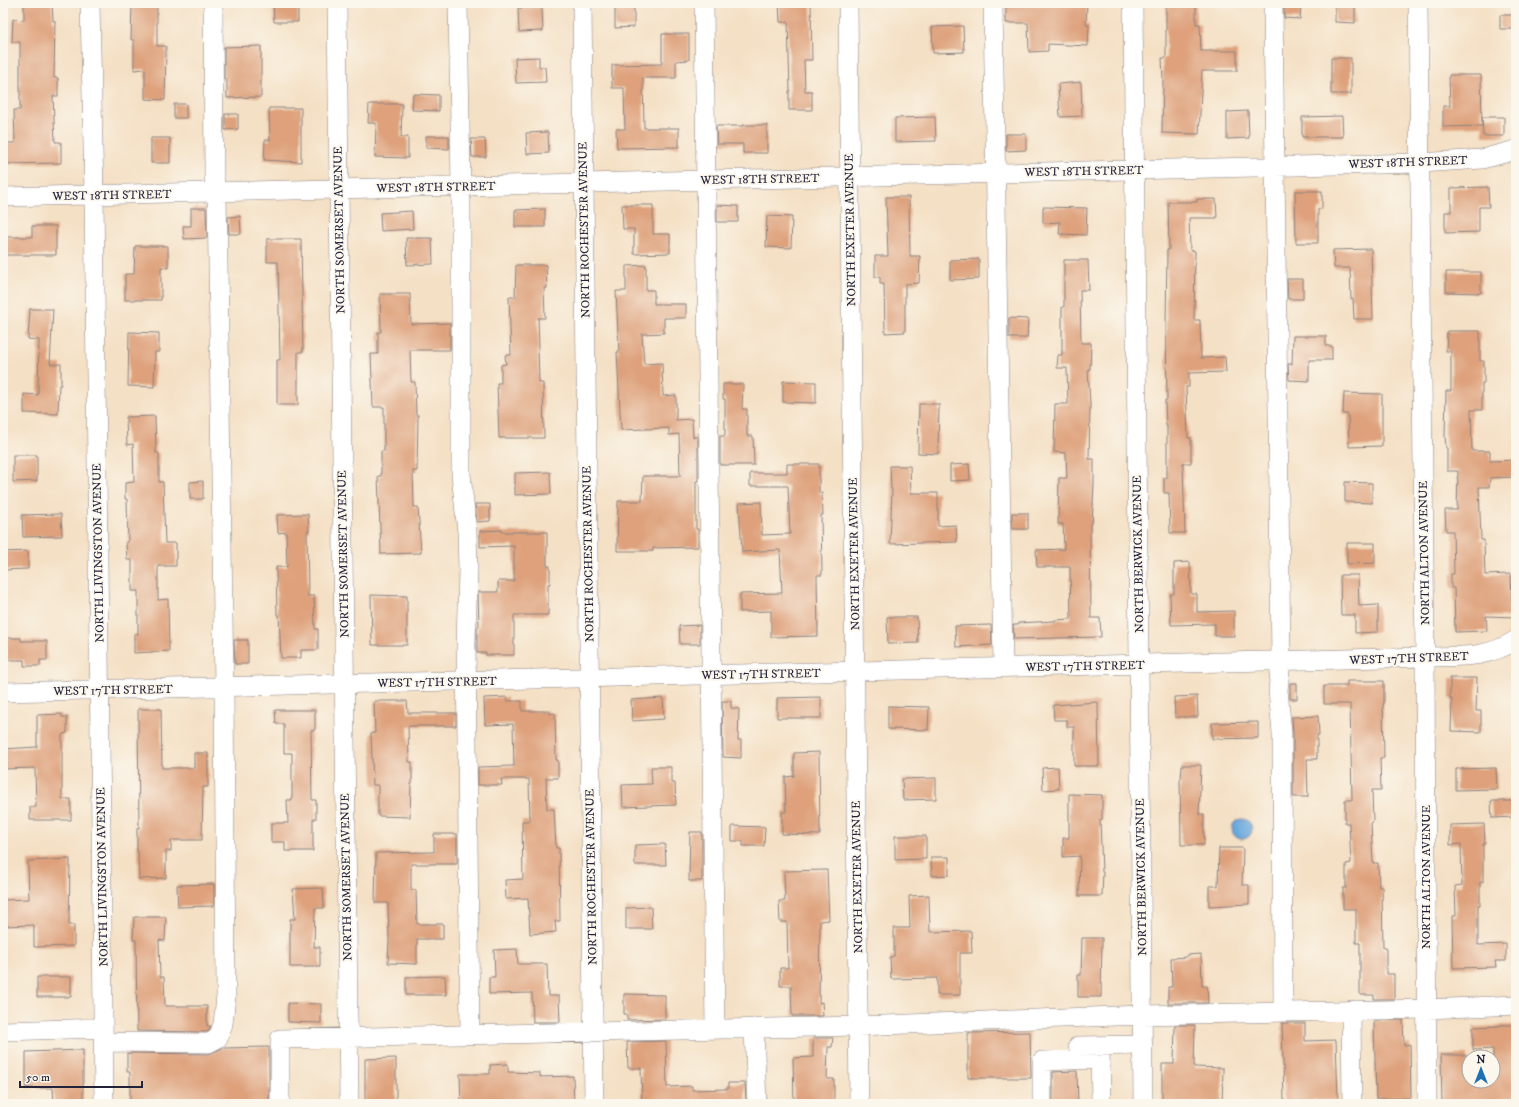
<svg xmlns="http://www.w3.org/2000/svg" width="1519" height="1107" font-family="'IM FELL DW Pica',serif">
<style>
.water{fill:#6aa9dd;stroke:#46668c}
.building{fill:#dea17c}
.lines{fill:none;stroke-linecap:round;stroke-linejoin:round}
.minor-casing{stroke:#8b8180;stroke-width:20}
.minor{stroke:#fff;stroke-width:19}
.labels{text-anchor:middle;stroke-width:4;stroke-linejoin:round;paint-order:stroke}
.street-label{font-size:12px;fill:#22223b;stroke:#fbf7ec}
</style>
<rect width="100%" height="100%" fill="#fbf7ec"/>
<filter id="ink" filterUnits="userSpaceOnUse"><feTurbulence type="fractalNoise" baseFrequency=".025" numOctaves="2"/><feDisplacementMap in="SourceGraphic" scale="8" xChannelSelector="R" yChannelSelector="G"/><feConvolveMatrix kernelMatrix="1 2 1 2 8 2 1 2 1" color-interpolation-filters="sRGB"/></filter>
<filter id="wash" filterUnits="userSpaceOnUse"><feTurbulence type="fractalNoise" baseFrequency=".012" numOctaves="4" result="noise"/><feDisplacementMap in="SourceGraphic" scale="16" xChannelSelector="R" yChannelSelector="G"/><feGaussianBlur stdDeviation="0.9" result="paint"/><feColorMatrix in="noise" values="0 0 0 0 0 0 0 0 0 0 0 0 0 0 0 0 0 1.4 0 .05"/><feComposite in="paint" operator="in"/></filter>
<g filter="url(#wash)">
<rect width="100%" height="100%" fill="#f4e0c5"/>
<path class="water" d="M1232 829a10 10 0 1 1 20 0a10 10 0 1 1-20 0Z"/>
<g id="blocks">
<path class="building" d="M24 3H52L53 21H55L54 78H58V96H53L55 142H61V163L5 164V143H15L14 110H20V42H12L13 19 24 20Z
M132 3H157V46H166L165 100 145 99V69L134 70V40H131Z
M273 3H298V22H274Z
M779 3H811L812 60H804L805 91H812V110H789V91H790L788 22H780Z
M1049 3H1087L1086 25H1089L1088 46 1048 44V51L1029 52 1028 23H1006V4L1049 5Z
M1166 3H1196V24H1200L1201 51H1237V71H1202L1199 134 1162 133 1163 79 1162 58H1166Z
M1284 3H1301L1300 19 1284 18Z
M1335 3H1355V23L1335 22Z
M634 5V27L615 28V6Z
M518 8H542L543 31 519 32Z
M1500 15H1516V29H1500Z
M963 26 964 52 933 53 932 27Z
M662 34H689V60L676 61V78H643L644 128H679V147L617 148 616 129H625L624 88H612V65L662 64Z
M261 46V97L227 98V79H224V47Z
M539 57V67H545L546 82 516 83 515 58Z
M1331 58H1351V94H1331Z
M1449 75H1481L1482 126 1443 127V106H1450Z
M1081 82 1082 116 1060 117 1058 84Z
M413 94 439 95V111L412 110Z
M174 104H186V118H174Z
M369 104H402L401 137H408V158L375 157 376 123H368Z
M269 108H301V162L264 160 265 140H270Z
M1248 111 1249 138 1227 139V112Z
M225 114H238V129L225 130Z
M1342 116 1343 137H1302V117Z
M935 117 936 141 895 142V118Z
M1482 117H1504V136H1483Z
M743 125H767V153H743V144H717L716 126H743Z
M548 132 549 153 527 154 526 133Z
M1006 134H1026V150L1006 151Z
M426 136H449V149L426 148Z
M151 138H170V163H151Z
M471 139H485L486 157H472Z
M1488 187 1489 207H1479V232L1445 233V212H1451V188Z
M1295 191H1322V209H1318V243H1296Z
M886 197H909L910 256H920L919 283 905 284V332L885 333 884 284H880V277H875V256H888Z
M1197 199H1216L1217 218H1189L1190 250 1195 251 1194 320H1200L1201 358 1225 357 1226 372 1189 373V387H1186L1188 438H1191V463H1183L1185 533H1170L1169 493H1164V478H1167V426H1166L1165 400H1167L1166 325 1167 250H1169L1168 202H1197Z
M622 205H653V234H670V253L634 254V229H623Z
M717 205 738 206V222H717Z
M1043 207 1087 208 1086 235 1059 234 1060 222 1043 223Z
M191 208H206L207 238 184 239 183 226H191Z
M545 209V227H515V210Z
M412 211 413 229 381 231 380 213Z
M240 216 241 234H229L228 217Z
M767 216 792 217 791 248 766 247Z
M32 226H56V255H3V237H32Z
M406 238H432L433 264 407 265Z
M267 239H301L303 352H298V405H277V360H280L278 262H267Z
M135 246H168V268L161 267V300H125V274H134Z
M1371 249 1373 319H1354L1353 298 1351 299 1350 268H1334L1333 250Z
M979 259V279L950 280V260Z
M1064 260H1088L1089 290H1080L1081 343H1091L1090 369H1088L1090 404 1089 459H1094V484L1092 524H1090L1091 618H1100L1101 637 1014 639 1013 625H1018V623L1055 621V620L1071 619 1070 567H1037L1036 550 1064 549 1063 524H1058L1059 478H1067L1066 453 1054 452 1055 404H1068L1067 368H1057L1058 355H1062V307H1064Z
M516 265H546L547 288H544L545 318H538L539 347H538L539 383H543L544 438H499L497 383H501V365L506 364 505 355H511L509 297H515Z
M646 265V290H654V304H686V318H664V333L642 334 644 364 662 363 663 396 676 395V420L692 419 693 437H698V481H696V529H698V547L653 548V551H617L618 501H642L643 476H680L679 434 669 435V428L621 430 617 352H619L616 291H626V266Z
M1446 272H1481V293L1446 292Z
M1287 279H1303V299H1288Z
M380 294H410L411 324 450 323V350H410L411 382H415L416 415H418L417 471H413L414 507H418L421 553 381 554 378 476H381V451H384V407H373L371 354H378V332H381Z
M30 309H53L50 364H61V385H59L58 414 24 413V394L38 395 39 340 28 339Z
M1009 318 1028 319 1027 338H1009Z
M1447 331H1480V361H1484V383H1482V410H1471L1472 451H1490V461L1516 460V477L1490 478 1489 487H1479L1481 540H1484L1485 575 1511 574 1512 603H1516V617L1486 616 1487 631 1455 632 1454 588H1451V574H1454L1453 531H1446L1445 510H1457L1458 471H1447V448H1446L1445 435 1446 391H1451V351H1446Z
M129 332 159 333V352H155L154 387 128 386Z
M1293 336H1326V346H1332V360H1309V381L1289 380 1288 364H1292Z
M783 381 816 382V403L783 402Z
M723 384H743L742 409H747V436H753L754 465H720V436H725V399H723Z
M1344 393 1382 394V446L1349 447 1348 414H1343Z
M919 404H939L938 454 918 453Z
M155 416 156 453H159V482H163L165 543H176V566H158V600L168 599 169 651 134 653V634H138V591H132V560H127L126 542H128L127 499H125V483L134 482 133 444 127 445 126 417Z
M13 455H37V481L13 482Z
M787 464H819V493H822L823 515H821L822 575H817L818 636 771 637V611L740 612V594L782 593 780 550 742 552 739 503 761 502 762 535 790 534 788 486H750V473H787Z
M969 464 970 480 950 481V465Z
M890 466H910L911 493H938V526L956 525 957 542 890 544 892 489H891Z
M550 472 551 494 515 495V473Z
M203 481V499H190V482Z
M1345 482 1372 483V503L1345 502Z
M475 504H490V521L477 522Z
M1012 513H1028V529H1012Z
M61 514 62 536 23 537 22 515Z
M308 514 309 531H307L308 596H314L315 629H318V650H301V658H281L279 615H277L276 567H287L286 532 278 533 277 515Z
M502 530V532H547V566H550V584H548V615H514V655H486V653H477V627H479L478 592H498V581H514V546L480 547V531Z
M1347 543H1375V563L1347 564Z
M28 551V569L3 570V552Z
M1190 562 1191 594H1197V612L1234 611V636H1215V624L1171 625 1170 594H1174V563Z
M1340 575H1358L1359 606 1378 605V632L1355 633V615H1341Z
M371 595 407 596V645H372Z
M887 617H917L918 643 888 644Z
M700 625V644H680L679 626Z
M991 625 992 645 956 647 955 626Z
M7 638H21V641H47V660H40V666H24V660H7Z
M234 640H248V664H235Z
M1450 678H1477L1476 711H1481V732L1451 731 1452 699H1450Z
M1347 681H1384V704H1383L1384 758H1380L1381 790H1372L1373 822H1371L1373 863H1378L1379 887H1382L1383 948H1386V974H1394V999H1374V995H1360V943H1356V909H1343V888H1346V864L1351 863 1349 823H1345V800H1352L1350 704H1324V686H1347Z
M1290 683H1297V699H1290Z
M1197 696 1198 717H1175L1174 697Z
M507 697V701H522V711H549V714L555 713 556 760H558V778H546L547 809H554L556 848H559L560 921H555L556 932 530 934 528 898 506 899 505 880 523 879 522 821H530L529 779H501L502 785H478V767L514 766 513 724 485 725 484 698Z
M821 697V718H777V698Z
M663 698 664 719 632 721 631 700Z
M374 701H407L408 713H456V726H408L409 762H412V784H411L410 817 378 816V785H373L371 733H375Z
M722 701H731V708L739 709 738 740H741V758L723 757Z
M1098 702 1099 766H1074V727H1067V720H1054L1053 705Z
M888 706 929 707 928 730 888 729Z
M138 709H161L162 768H194V753H208V787H203L202 840H171V851H166V878L139 879 138 851H137V828H139Z
M275 710H315V730H311L312 800H316V819H313V851H285V842H271V823H288L287 800H292V753H284V724H276Z
M62 714V717H67V733L63 734 62 736V799H71V820H30V807H36L35 768 3 769V749L37 747V715Z
M1318 716 1319 735H1317V759H1307L1308 797H1293V733L1292 717Z
M1258 722V738L1212 739V723Z
M819 752 820 835 782 834V812H786L785 777 794 776V753Z
M1182 765H1201L1199 814H1204V845H1181L1180 779H1181Z
M651 767H671V783H675L676 805 623 807 622 785 652 784Z
M1058 767 1059 789 1043 790 1042 768Z
M1496 768 1497 789 1456 790V769Z
M936 778V799L903 800 902 779Z
M1069 794 1102 795V820H1100L1102 872H1103L1102 896H1079L1080 856 1063 857V838H1069Z
M1491 801H1516V817L1492 818Z
M1484 824 1485 844H1483V882H1480V905H1478V945L1506 944V961H1495L1496 967 1453 968 1452 916H1456L1455 886 1462 885 1461 844 1450 845V825Z
M732 826 765 827 764 846H743V841H732Z
M690 832H702V881H689Z
M434 834H457V864H411V890H416L417 924H443V939H417V964L388 963 389 940 388 903H375L376 853 434 852Z
M895 836H926V859L895 860Z
M665 844 666 865H635V845Z
M1219 848H1243L1242 885H1249V904L1209 906V886H1218Z
M931 857H949V875L932 876Z
M70 859 69 925H74V946L34 947V925L3 926V900L29 899 28 861Z
M827 870 829 920 820 921 819 1003 822 1002 823 1016H792L791 986H780V968H788L787 922H780L779 901H785L784 871Z
M214 884V906L178 907 177 885Z
M323 888 324 908H315L314 947H320V967H290V919H295L293 889Z
M929 895 930 932 971 931 972 953H960V995H937V978L891 979 890 957 894 956V928H910L909 896Z
M651 907 652 929H626V908Z
M134 917H166L165 941 159 940 160 977H164L165 1006H207V1026H211L209 1030 206 1032 137 1031 136 940H133Z
M1082 938H1102L1101 997H1078V975H1081Z
M517 949 518 964H547L548 996H559L560 1022H533L532 993 489 994V977H495L494 950Z
M1201 954 1202 986H1207L1208 1003H1168V987H1172L1171 958 1187 957V955Z
M445 976 446 995H406V977Z
M37 977H71V997H37Z
M624 994 665 995V1019L627 1020V1014H624Z
M288 1003 321 1004V1023L288 1022Z
M1403 1020 1404 1045 1410 1044 1411 1098 1376 1099 1374 1021Z
M1282 1023H1305V1041L1336 1040 1338 1100 1284 1102Z
M1175 1025H1195L1194 1067 1223 1068 1222 1104 1162 1103V1064H1174Z
M1500 1025H1516V1104H1442L1441 1055H1468V1081H1493V1049L1473 1050V1027L1500 1026Z
M1030 1032 1031 1078H968V1033Z
M813 1038H833L832 1047H828L827 1079H834V1104H794L793 1058 813 1057Z
M666 1041 667 1087 692 1086V1090L728 1089V1083H745L746 1104H642L641 1068H628L627 1042Z
M269 1047V1104H130V1072H127V1053L209 1054 223 1048Z
M83 1050V1104H54L53 1088H26V1052Z
M396 1058V1104H365V1059Z
M508 1064V1072L540 1073V1077L573 1076 574 1104H461L460 1074H490V1065Z
M1077 1071 1078 1104H1053V1072Z"/>
</g>
</g>
<g filter="url(#ink)">
<use href="#blocks" fill-opacity="0" stroke="#8b8180" stroke-width="1"/>
<g class="lines">
<g class="minor-casing">
<path id="minor" d="M90 3 94 195 104 1104
M337 3 349 1104
M458 3 461 186V474L467 532 468 570 466 644 470 1035
M582 3 594 1104
M704 3 715 1029
M848 3 859 1104
M993 3 1003 668
M1133 3 1143 1104
M1273 3 1281 661 1278 690 1282 733 1283 1012
M1418 3 1425 657 1427 1104
M3 197 1420 163 1482 159 1516 150
M3 692 1425 657C1459 656 1487 659 1516 640
M1351 1010 1352 1104
M754 1028 757 1104
M3 1031 103 1028
M104 1042 209 1043 218 1038 223 1024 226 996 224 687 217 192 214 178 213 3
M1078 1046 1143 1045
M1100 1047 1101 1104
M280 1104V1039L858 1026 1142 1015 1427 1009 1516 1005
M1042 1104V1061L1100 1059"/>
</g>
<use href="#minor" class="minor"/>
</g>
</g>
<g class="labels">
<g class="street-label">
<text transform="translate(1408 162) rotate(-2)" y="4">WEST 18TH STREET</text>
<text transform="translate(1084 171) rotate(-1)" y="4">WEST 18TH STREET</text>
<text transform="translate(760 179) rotate(-1)" y="4">WEST 18TH STREET</text>
<text transform="translate(436 187) rotate(-1)" y="4">WEST 18TH STREET</text>
<text transform="translate(112 195) rotate(-1)" y="4">WEST 18TH STREET</text>
<text transform="translate(339 230) rotate(-91)" y="4">NORTH SOMERSET AVENUE</text>
<text transform="translate(584 230) rotate(-91)" y="4">NORTH ROCHESTER AVENUE</text>
<text transform="translate(850 230) rotate(-91)" y="4">NORTH EXETER AVENUE</text>
<text transform="translate(98 553) rotate(-91)" y="4">NORTH LIVINGSTON AVENUE</text>
<text transform="translate(1424 553) rotate(-91)" y="4">NORTH ALTON AVENUE</text>
<text transform="translate(343 554) rotate(-91)" y="4">NORTH SOMERSET AVENUE</text>
<text transform="translate(588 554) rotate(-91)" y="4">NORTH ROCHESTER AVENUE</text>
<text transform="translate(854 554) rotate(-91)" y="4">NORTH EXETER AVENUE</text>
<text transform="translate(1138 554) rotate(-91)" y="4">NORTH BERWICK AVENUE</text>
<text transform="translate(1409 658) rotate(-2)" y="4">WEST 17TH STREET</text>
<text transform="translate(1085 666) rotate(-1)" y="4">WEST 17TH STREET</text>
<text transform="translate(761 674) rotate(-1)" y="4">WEST 17TH STREET</text>
<text transform="translate(437 682) rotate(-1)" y="4">WEST 17TH STREET</text>
<text transform="translate(113 690) rotate(-1)" y="4">WEST 17TH STREET</text>
<text transform="translate(102 877) rotate(-91)" y="4">NORTH LIVINGSTON AVENUE</text>
<text transform="translate(346 877) rotate(-91)" y="4">NORTH SOMERSET AVENUE</text>
<text transform="translate(591 877) rotate(-91)" y="4">NORTH ROCHESTER AVENUE</text>
<text transform="translate(857 877) rotate(-91)" y="4">NORTH EXETER AVENUE</text>
<text transform="translate(1141 877) rotate(-91)" y="4">NORTH BERWICK AVENUE</text>
<text transform="translate(1426 877) rotate(-90)" y="4">NORTH ALTON AVENUE</text>
</g>
</g>
<rect width="1519" height="1107" fill="none" stroke="#fbf7ec" stroke-width="16"/>
<g transform="translate(1481 1069)"><circle r="19" fill="#fbf7ec" stroke="#a4a2a5"/>
<path d="M0-3L7 15L0 10L-7 15Z" fill="#1f6fb2"/>
<text y="-6" font-size="11" font-weight="bold" text-anchor="middle" fill="#22223b">N</text>
</g>
<path d="M20 1081v6h122v-6" fill="none" stroke="#22223b" stroke-width="2"/>
<text x="26" y="1081" font-size="12" fill="#22223b" stroke="#fbf7ec" stroke-width="3" paint-order="stroke">50 m</text>
</svg>
